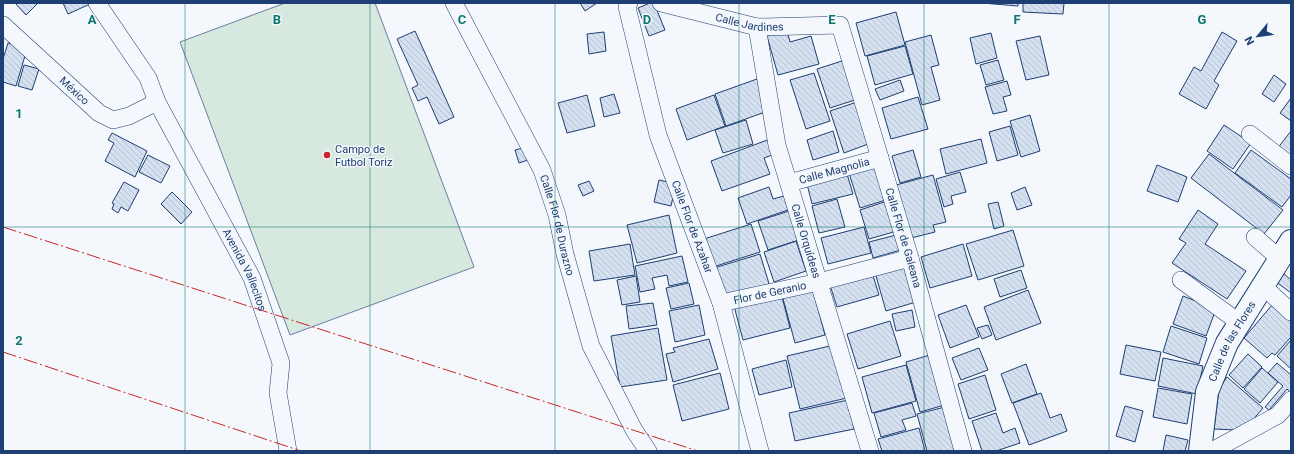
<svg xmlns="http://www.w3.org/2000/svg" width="1294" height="454" font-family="Roboto,sans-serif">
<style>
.pitch{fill:#d7e8df;stroke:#687fa3}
.building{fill:url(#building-back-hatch);stroke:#1d3f73}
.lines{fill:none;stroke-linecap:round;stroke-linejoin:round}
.street-casing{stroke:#1d3f73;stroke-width:18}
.secondary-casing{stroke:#1d3f73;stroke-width:24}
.street{stroke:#f4f7fb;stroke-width:17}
.secondary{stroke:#f4f7fb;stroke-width:22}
.power{stroke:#c62828;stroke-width:1;stroke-dasharray:14 3 2 3;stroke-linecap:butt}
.grid{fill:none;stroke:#0f766e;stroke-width:1;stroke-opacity:0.55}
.poi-dot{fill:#c62828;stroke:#f4f7fb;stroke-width:1.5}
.labels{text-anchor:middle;stroke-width:3;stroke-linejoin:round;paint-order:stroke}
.street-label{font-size:11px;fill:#1d3f73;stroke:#f4f7fb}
.poi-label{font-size:11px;fill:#1d3f73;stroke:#f4f7fb;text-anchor:start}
.grid-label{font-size:13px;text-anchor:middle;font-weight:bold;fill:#0f766e;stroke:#f4f7fb;stroke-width:3;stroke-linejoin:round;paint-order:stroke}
</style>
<defs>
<pattern id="building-back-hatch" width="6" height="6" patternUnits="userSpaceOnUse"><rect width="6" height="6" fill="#d5e0f0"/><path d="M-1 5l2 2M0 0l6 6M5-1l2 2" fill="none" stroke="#b6c1d1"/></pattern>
</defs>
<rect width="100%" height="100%" fill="#f4f7fb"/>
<path class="pitch" d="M285 3H375L474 267 290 335 180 42Z"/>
<path class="building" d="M15 3H38L26 15Z
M63 3H89L90 4 68 14Z
M580 3H597L585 11Z
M650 3H654L665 30 649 36 638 8Z
M982 3H1018V6Z
M1023 3H1064L1063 14 1023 12Z
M896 12 905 45 865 56 856 23Z
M787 30 790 42 811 36 819 64 778 75 767 36Z
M415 31 454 117 439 124 427 97 418 101 412 88 418 85 397 39Z
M604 32 606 51 589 54 587 34Z
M1222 32 1237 41 1214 81 1219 85 1206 109 1179 94 1194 67 1201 71Z
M991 33 997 58 976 64 970 38Z
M931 35 939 65 931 67 940 100 922 105 905 42Z
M1040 36 1049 75 1026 80 1016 41Z
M8 43 27 49 16 86 3 82V59Z
M905 46 913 74 875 85 867 56Z
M845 60 858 99 830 108 817 69Z
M998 60 1004 80 986 85 980 65Z
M24 65 39 69 32 90 18 86Z
M814 73 830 121 806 129 790 80Z
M1274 75 1286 84 1274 102 1262 94Z
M757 79 768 111 726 126 715 94Z
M900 80 904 91 880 100 875 89Z
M1007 81 1011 95 1003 97 1007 111 993 114 985 87Z
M614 94 620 113 604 117 600 98Z
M587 95 595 126 567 133 558 103Z
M714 95 725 126 687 140 676 109Z
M918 97 928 129 891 139 882 108Z
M1291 98V121L1280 113Z
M857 102 871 143 844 153 830 111Z
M1030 115 1040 151 1021 157 1010 121Z
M746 120 753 144 723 153 715 130Z
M1224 125 1251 143 1233 169 1207 151Z
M1010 126 1018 155 997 161 989 132Z
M833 131 839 152 813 160 807 140Z
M1291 131V159L1277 149Z
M112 133 147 151 135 177 105 161 114 143 108 140Z
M770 139 775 154 764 158 770 174 722 191 711 161Z
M981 139 987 163 946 174 940 149Z
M527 147 531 159 519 163 515 150Z
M913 150 921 177 900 183 892 156Z
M1251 150 1291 179V195L1282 207 1235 173Z
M1209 154 1283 210 1264 234 1191 178Z
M148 155 170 166 161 183 139 172Z
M877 161 889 199 860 208 848 170Z
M1157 165 1187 177 1178 202 1147 191Z
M960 172 966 192 951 196 953 204 944 207 936 179Z
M847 174 853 194 812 204 807 184Z
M933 175 946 222 933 225 935 232 911 238 896 185Z
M659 180 676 184 671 206 654 202Z
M589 181 594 191 583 196 578 185Z
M124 182 139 190 128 211 121 207 118 213 112 209 114 204 112 203Z
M769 187 773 199 784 196 788 210 747 224 738 198Z
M1025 187 1032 205 1017 210 1011 193Z
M172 192 192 212 181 224 161 204Z
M837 199 845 227 819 233 812 206Z
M887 201 897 231 869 239 860 210Z
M998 202 1004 226 994 229 988 204Z
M1198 210 1218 224 1205 244 1246 271 1227 299 1172 263 1186 243 1179 239Z
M789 211 799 240 768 250 758 221Z
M669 215 677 253 637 263 627 225Z
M751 224 760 252 713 267 704 239Z
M864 227 871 253 828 264 821 238Z
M1013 230 1024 266 978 280 966 244Z
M900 234 904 249 873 258 869 242Z
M796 241 806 271 774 282 764 252Z
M630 244 635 275 594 281 589 251Z
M963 244 972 276 930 288 921 257Z
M760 254 770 287 724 301 714 268Z
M682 256 688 282 669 286 667 275 652 278 655 289 640 292 635 266Z
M904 261 916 302 886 311 874 269Z
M871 269 879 295 837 307 829 282Z
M1021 270 1027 288 1000 297 994 279Z
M1282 272 1291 280V293L1275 281Z
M636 276 640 302 622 305 617 280Z
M689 283 694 304 671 309 666 288Z
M812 287 825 335 795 343 782 295Z
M1028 290 1041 323 996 340 984 307Z
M781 293 790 328 743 340 734 306Z
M1183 296 1216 309 1206 336 1173 324Z
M653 303 657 325 629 329 626 306Z
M699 305 705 335 675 342 669 311Z
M966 305 979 337 950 348 938 315Z
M1272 305 1291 322V337L1275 355 1272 353 1267 358 1244 338Z
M912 310 915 327 896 331 892 314Z
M890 321 901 356 858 369 847 334Z
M988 325 992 335 982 339 977 328Z
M1171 326 1207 338 1199 364 1163 352Z
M658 328 667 380 620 387 611 336Z
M709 339 718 369 673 382 666 354 675 352 673 348Z
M1291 340V369L1277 356Z
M834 345 847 398 800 409 787 356Z
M1126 345 1161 352 1155 381 1120 374Z
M979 348 988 370 961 380 952 358Z
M933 354 948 404 920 412 906 362Z
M1248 354 1262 367 1243 388 1229 375Z
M1163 358 1203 366 1197 394 1158 386Z
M786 360 792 387 759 395 752 369Z
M1277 363 1291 375V393L1287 389 1269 410 1265 407 1283 386 1268 373Z
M1026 364 1037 394 1012 403 1001 374Z
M906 365 916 401 872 413 862 377Z
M1262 368 1278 382 1260 403 1244 389Z
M720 373 729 409 682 421 673 385Z
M985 375 996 410 969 419 958 384Z
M1227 377 1263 408 1251 422 1236 430 1214 429 1219 389Z
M1158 388 1192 394 1187 424 1153 417Z
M1041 393 1050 418 1061 414 1067 431 1029 445 1013 403Z
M848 400 854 429 795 441 789 413Z
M912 403 916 416 902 420 906 430 881 437 874 413Z
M949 406 958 451H927L917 414Z
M1125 406 1143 411 1135 442 1116 436Z
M996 413 1003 433 1015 428 1020 443 996 451H982L972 421Z
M919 428 925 451H882L878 439Z
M1166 435 1188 440 1185 451H1163Z"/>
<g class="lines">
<g class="street-casing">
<g id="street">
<path id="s1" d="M97 3 148 78 157 102 252 278 281 363 278 393 288 451"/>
<path id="s2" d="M454 3 542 170 557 215 565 254 591 346 634 430 648 451"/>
<path id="s3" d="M629 3 627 7 658 135 721 303 760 451"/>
<path id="s4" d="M661 3 757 27 840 25 910 258 963 451"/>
<path id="s5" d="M3 25 99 113 113 120 129 116 157 102"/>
<path id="s6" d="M757 27 777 145 870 451"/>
<path d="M1250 134 1291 166"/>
<path id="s7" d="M789 183 880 158"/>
<path d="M1255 237 1280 259"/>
<path d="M1181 280 1240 323"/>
<path d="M1263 286 1291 312"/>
<path id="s8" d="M721 303 819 282 910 258"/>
<path d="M1212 451 1278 415 1291 400"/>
</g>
</g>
<g class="secondary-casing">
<g id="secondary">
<path id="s9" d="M1200 451 1207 392 1227 343 1291 241"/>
</g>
</g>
<use href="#street" class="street"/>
<use href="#secondary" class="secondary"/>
<path class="power" d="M3 227 698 451
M3 352 301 451"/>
</g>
<path class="grid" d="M185 3V451M370 3V451M555 3V451M739 3V451M924 3V451M1109 3V451M3 227H1291"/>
<circle class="poi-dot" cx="327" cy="155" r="4"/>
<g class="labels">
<g class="street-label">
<text dy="4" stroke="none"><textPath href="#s4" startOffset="91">Calle Jardines</textPath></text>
<text dy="4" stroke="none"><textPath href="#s5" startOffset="97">México</textPath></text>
<text dy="4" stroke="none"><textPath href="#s7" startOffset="47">Calle Magnolia</textPath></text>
<text dy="4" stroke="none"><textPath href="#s2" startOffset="246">Calle Flor de Durazno</textPath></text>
<text dy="4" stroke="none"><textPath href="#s3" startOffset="234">Calle Flor de Azahar</textPath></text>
<text dy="4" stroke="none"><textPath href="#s4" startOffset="404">Calle Flor de Galeana</textPath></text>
<text dy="4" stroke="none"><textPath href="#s6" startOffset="220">Calle Orquídeas</textPath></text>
<text dy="4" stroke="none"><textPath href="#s1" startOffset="306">Avenida Vallecitos</textPath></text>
<text dy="4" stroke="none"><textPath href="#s8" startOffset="50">Flor de Geranio</textPath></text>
<text dy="4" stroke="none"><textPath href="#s9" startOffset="116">Calle de las Flores</textPath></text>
</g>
<g class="poi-label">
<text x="335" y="153">Campo de<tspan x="335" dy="13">Futbol Toriz</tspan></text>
</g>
</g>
<g class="grid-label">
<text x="92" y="24">A</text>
<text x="277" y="24">B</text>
<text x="462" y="24">C</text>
<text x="647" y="24">D</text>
<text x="832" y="24">E</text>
<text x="1017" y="24">F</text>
<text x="1202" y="24">G</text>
<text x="19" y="118">1</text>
<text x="19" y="345">2</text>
</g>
<rect width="1294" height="454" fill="none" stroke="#1d3f73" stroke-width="8"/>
<g transform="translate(1258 36) rotate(241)" stroke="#f4f7fb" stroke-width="3" paint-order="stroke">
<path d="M0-3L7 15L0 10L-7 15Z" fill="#1d3f73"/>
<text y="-6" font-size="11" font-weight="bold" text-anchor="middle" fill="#1d3f73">N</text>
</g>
</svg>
